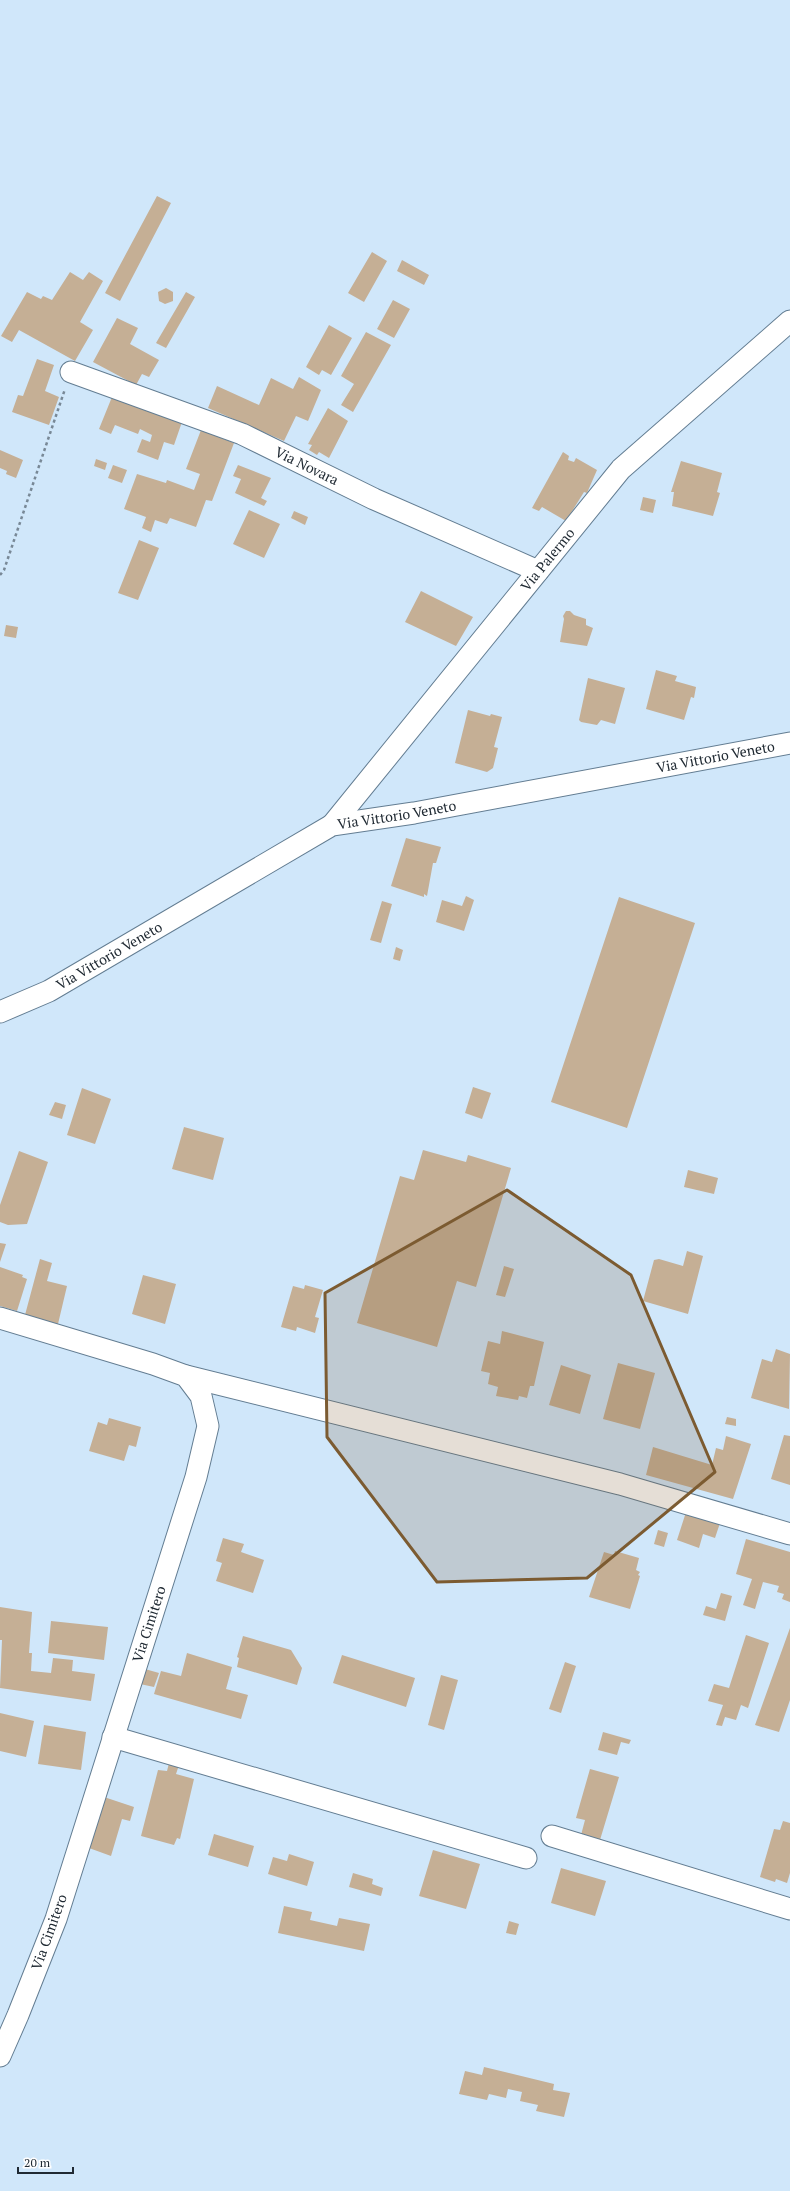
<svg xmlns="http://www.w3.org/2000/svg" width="790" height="2191" font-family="'PT Serif',serif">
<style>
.building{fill:#c5af95}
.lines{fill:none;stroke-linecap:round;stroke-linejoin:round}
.minor-casing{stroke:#637d92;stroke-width:23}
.path{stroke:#788896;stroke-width:2.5;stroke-dasharray:3 3;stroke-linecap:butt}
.minor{stroke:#fff;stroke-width:21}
.marked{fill:#7c5b31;fill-opacity:0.2;stroke:#7c5b31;stroke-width:3;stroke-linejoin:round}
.labels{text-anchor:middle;stroke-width:4;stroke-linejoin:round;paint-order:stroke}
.street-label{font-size:14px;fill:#202a33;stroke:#fff}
</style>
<rect width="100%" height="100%" fill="#d0e7fa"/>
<path class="building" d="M157 196 171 203 120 301 105 293Z
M372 252 387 261 364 302 348 293Z
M402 260 429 275 424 285 397 271Z
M70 272 83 280 89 272 103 281 80 322 93 330 75 361 19 330 12 342 1 336 27 292 41 299 43 296 52 300Z
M166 288 173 292V301L165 304 159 301 158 292Z
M186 292 195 297 166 348 156 343Z
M393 300 410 309 394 338 377 329Z
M117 318 138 328 130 344 159 360 149 377 142 374 136 385 93 362Z
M329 325 352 338 331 375 322 370 319 375 306 367Z
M366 332 391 345 353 412 341 405 354 384 341 376Z
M37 359 54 365 45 391 59 397 49 425 12 412 18 395 23 396Z
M299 377 321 390 308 421 296 416 284 441 208 408 217 386 259 405 271 378 293 389Z
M114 392 183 419 174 445 164 442 158 460 137 452 142 439 150 442 152 435 140 429 138 434 115 425 111 434 99 429Z
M328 408 348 421 329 458 319 452 317 455 309 450 312 445 308 444Z
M201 430 234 443 212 501 206 500 196 527 170 518 167 524 155 520 151 532 142 528 146 517 124 509 137 474 166 483 167 480 194 490 200 474 186 469Z
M0 450 23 460 16 478 6 474 7 471 0 468Z
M563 452 569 456 568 460 574 462 576 458 597 470 587 493 584 492 566 521 542 507 539 511 532 508Z
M96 459 107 463 105 470 94 466Z
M681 461 722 473 717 492 720 493 713 516 672 506 674 492H671Z
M113 465 127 470 122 483 108 478Z
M238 465 271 478 261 498 267 501 264 506 235 493 241 479 233 476Z
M643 497 656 500 653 513 640 510Z
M249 510 280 524 264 558 233 544Z
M294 511 308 517 305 525 291 518Z
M139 540 159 548 138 600 118 593Z
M421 591 473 617 456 646 405 622Z
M566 611H570L574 615 586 619V625L593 628 587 646 560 642 564 619 563 616Z
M6 625 18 627 16 638 4 636Z
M656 670 677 676 675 681 696 687 694 698 691 697 684 720 646 709Z
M588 678 625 688 615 724 601 720 597 725 581 722 579 720Z
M468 710 490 716 491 714 502 717 494 747 498 748 493 768 487 772 455 763Z
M406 838 441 847 436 863H433L427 896 424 894V897L391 886Z
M466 896 474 900 464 931 436 922 442 900 462 906Z
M619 897 695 923 627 1128 551 1102Z
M382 901 392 904 381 943 370 940Z
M396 947 403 950 400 961 393 959Z
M473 1087 491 1093 482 1119 465 1113Z
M82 1088 111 1099 95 1144 67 1135Z
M55 1102 66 1105 62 1119 49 1115Z
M184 1127 224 1138 213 1180 172 1169Z
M423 1150 466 1162 468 1155 511 1168 476 1287 457 1281 437 1347 357 1323 400 1176 414 1180Z
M19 1151 48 1162 27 1224 8 1225 0 1222V1205Z
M688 1170 718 1178 714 1194 684 1187Z
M0 1243 6 1244 0 1262Z
M687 1251 703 1256 688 1314 643 1301 654 1260 659 1259 683 1266Z
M40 1259 52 1263 47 1281 67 1286 58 1324 25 1315Z
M504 1266 514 1269 505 1297 496 1295Z
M0 1267 23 1275 22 1277 27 1279 17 1311 0 1306Z
M143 1275 176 1284 165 1324 132 1314Z
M305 1285 323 1290 315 1317 319 1318 315 1333 297 1327 296 1331 281 1327 293 1286 304 1289Z
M502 1331 544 1342 534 1386H530L527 1398 519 1396 518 1400 496 1396 498 1387 488 1384 490 1373 481 1371 488 1341 500 1344Z
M776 1349 790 1354 789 1409 751 1398 762 1359 772 1362Z
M618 1363 655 1373 640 1429 603 1419Z
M561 1365 591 1375 580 1414 549 1405Z
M727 1417 736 1419V1426L725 1424Z
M109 1418 141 1427 136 1447 129 1445 124 1461 89 1451 98 1422 107 1425Z
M784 1435 790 1436V1485L771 1479Z
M726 1436 751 1444 733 1499 646 1475 653 1447 712 1465 716 1448 723 1450Z
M687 1509 721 1520 715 1538 703 1534 699 1548 677 1540Z
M658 1530 668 1533 664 1547 654 1544Z
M223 1538 244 1544 241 1552 264 1560 253 1593 216 1581 222 1563 216 1561Z
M746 1539 790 1552V1602L782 1599 784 1594 777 1592 779 1586 763 1582 755 1609 743 1605 752 1579 736 1574Z
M615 1551 639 1558 636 1570 640 1572 638 1575 640 1576 630 1609 589 1597 604 1552 614 1555Z
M721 1593 732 1596 725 1621 703 1615 706 1606 716 1609Z
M0 1607 32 1612 29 1653H32L31 1671 51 1673 53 1658 73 1660 72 1671 95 1674 91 1701 0 1688 2 1640H0Z
M51 1621 108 1627 104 1660 48 1653Z
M790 1628V1700L779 1732 755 1725Z
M746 1635 769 1643 748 1708 741 1705 736 1720 725 1717 722 1726 716 1725 723 1705 708 1701 714 1684 729 1688Z
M243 1636 291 1650 302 1668 297 1685 237 1667 239 1658 237 1657Z
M187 1653 232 1667 226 1689 248 1695 241 1719 154 1694 161 1671 181 1676Z
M342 1655 415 1678 406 1707 333 1683Z
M565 1662 576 1666 561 1713 549 1709Z
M145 1669 159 1673 154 1687 140 1684Z
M441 1675 458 1680 444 1730 428 1725Z
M0 1713 34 1721 26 1757 0 1751Z
M44 1725 86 1732 81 1770 38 1764Z
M603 1732 631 1740 629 1744 621 1742 617 1755 598 1750Z
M170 1759 180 1762 176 1774 194 1779 180 1839 177 1838 174 1845 141 1836 158 1770 167 1771Z
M590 1769 619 1777 600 1840 581 1835 585 1820 576 1818Z
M104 1797 134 1807 130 1821 122 1819 111 1856 89 1848Z
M783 1821 790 1823V1873L787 1883 776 1879 775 1882 760 1877 774 1829 780 1830Z
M214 1834 254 1846 248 1867 208 1855Z
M433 1850 480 1864 466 1909 419 1896Z
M289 1854 314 1862 307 1886 268 1874 273 1857 287 1861Z
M561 1868 606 1881 595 1916 551 1903Z
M353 1873 373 1879 372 1884 383 1888 381 1896 349 1887Z
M284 1906 312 1912 310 1920 337 1926 339 1918 370 1924 364 1951 278 1933Z
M509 1921 519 1924 516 1935 506 1933Z
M484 2067 554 2084 553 2090 570 2093 564 2117 536 2111 538 2105 520 2101 522 2092 508 2089 506 2098 489 2094 487 2100 459 2094 465 2071 482 2075Z"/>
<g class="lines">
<g class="minor-casing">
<g id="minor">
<path id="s1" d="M71 372 242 434 374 499 538 571"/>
<path id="s2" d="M332 825 621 469 790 321"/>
<path id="s3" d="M0 1012 49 991 332 825 414 813 790 743"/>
<path d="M0 1318 153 1364 186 1376 201 1396 208 1426 196 1477 56 1919 18 2015 0 2056"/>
<path d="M186 1376 620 1484 790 1534"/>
<path d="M113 1737 526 1858"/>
<path d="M552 1836 790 1909"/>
</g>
</g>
<path class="path" d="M0 575 4 570 65 389"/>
<use href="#minor" class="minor"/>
</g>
<path class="marked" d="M507 1190 631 1275 715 1472 587 1578 437 1582 327 1437 325 1293Z"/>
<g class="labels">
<g class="street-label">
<text dy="5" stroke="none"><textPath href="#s1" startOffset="254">Via Novara</textPath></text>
<text dy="5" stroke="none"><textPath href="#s2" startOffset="342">Via Palermo</textPath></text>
<text dy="5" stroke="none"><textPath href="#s3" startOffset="771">Via Vittorio Veneto</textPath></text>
<text dy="5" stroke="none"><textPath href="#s3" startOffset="447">Via Vittorio Veneto</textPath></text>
<text dy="5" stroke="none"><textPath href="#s3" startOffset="123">Via Vittorio Veneto</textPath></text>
<text transform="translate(149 1624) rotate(-72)" y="5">Via Cimitero</text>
<text transform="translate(49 1932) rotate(-70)" y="5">Via Cimitero</text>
</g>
</g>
<path d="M18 2167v6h55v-6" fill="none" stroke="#202a33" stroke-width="2"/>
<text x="24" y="2167" font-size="12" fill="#202a33" stroke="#ffffff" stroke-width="3" paint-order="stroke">20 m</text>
</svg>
